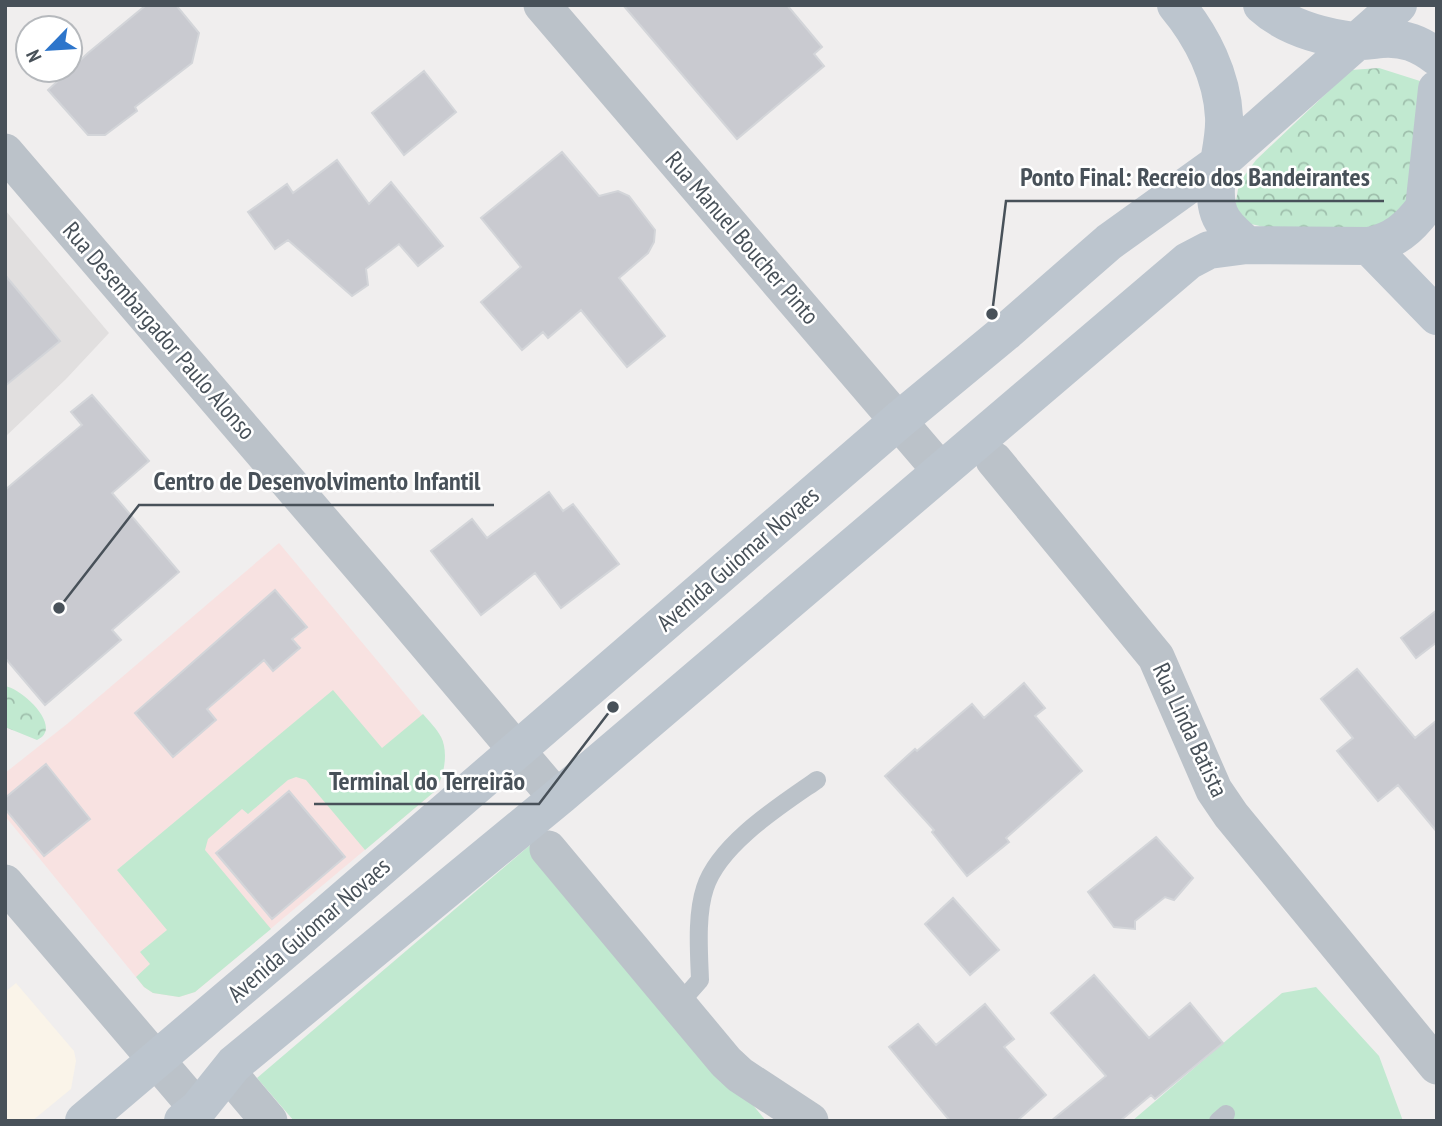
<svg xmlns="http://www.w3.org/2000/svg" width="1442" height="1126" font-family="'PT Sans Narrow',sans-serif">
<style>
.commercial{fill:#faf4e9}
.education{fill:#e1dfdf}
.medical{fill:#f8e2e1}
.green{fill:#c1e9d0}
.forest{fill:url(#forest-crowns)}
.building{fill:#c9cad0;stroke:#d3d5d9;stroke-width:2}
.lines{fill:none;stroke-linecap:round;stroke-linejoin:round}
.lane{stroke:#bbc2c9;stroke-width:18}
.street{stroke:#bbc2c9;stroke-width:37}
.secondary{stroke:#bcc5ce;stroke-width:38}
.labels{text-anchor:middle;stroke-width:5;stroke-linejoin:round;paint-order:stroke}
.street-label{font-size:24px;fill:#485159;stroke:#fff}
.leader{fill:none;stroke:#485159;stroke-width:2.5}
.callout-dot{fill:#485159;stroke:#fff;stroke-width:2.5}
.callout-label{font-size:26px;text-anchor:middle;font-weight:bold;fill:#485159;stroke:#fff;stroke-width:5;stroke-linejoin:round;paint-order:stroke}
</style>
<defs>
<pattern id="forest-crowns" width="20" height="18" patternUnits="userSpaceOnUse" patternTransform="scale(1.75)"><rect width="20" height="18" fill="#c1e9d0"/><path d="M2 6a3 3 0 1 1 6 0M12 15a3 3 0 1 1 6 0" fill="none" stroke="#9fbfac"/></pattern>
</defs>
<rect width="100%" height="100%" fill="#f0eeee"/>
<path class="commercial" d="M16 983 74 1051 76 1061 71 1089 32 1121 5 1120V992Z"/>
<path class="education" d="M5 210 109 333 66 379 5 437Z"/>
<path class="medical" d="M279 543 441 737 444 746 440 784 434 792 195 992 179 997 153 993 144 987 5 816V773L67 724Z"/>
<path class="green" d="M333 690 382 748 423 714C429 721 437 729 441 737 449 752 444 779 434 792L365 850 306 780 296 777 288 780 248 814 242 809 208 839 205 850 271 929 195 992 179 997 153 993 144 987 136 977 150 964 140 952 167 930 117 870Z
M536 840 766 1121H294L257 1078Z
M1316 987 1379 1056 1403 1121H1132L1282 993Z"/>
<path class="forest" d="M1379 68 1420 81 1425 92 1422 192C1409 202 1398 216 1384 224 1353 245 1269 229 1233 220L1239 183 1256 160 1351 70Z
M5 686C23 689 64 728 37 740L5 727Z"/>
<path class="building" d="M150 5H176L199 33 192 63 135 107 137 111 105 135H88L48 90 88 53 145 6Z
M623 5H787L822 47 814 54 824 66 737 139Z
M424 71 456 112 404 155 372 113Z
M562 152 599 196 618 191 629 196 655 230 654 242 648 253 619 278 665 336 627 367 581 310 548 338 543 332 522 350 481 302 521 267 481 218Z
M337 160 369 204 391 182 443 246 418 266 399 244 366 269 368 285 352 296 288 240 275 249 248 212 287 184 293 193Z
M5 275 60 341 5 386Z
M92 395 149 461 112 493 179 572 112 630 121 640 45 705 5 658V490L82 425 71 412Z
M549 492 563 511 573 504 619 564 561 608 535 573 481 615 431 551 472 519 487 538Z
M275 590 307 627 292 639 300 648 273 671 264 660 207 709 216 720 173 757 135 713Z
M1437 610V642L1416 658 1401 638Z
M1357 669 1415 738 1437 720V832L1398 785 1378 801 1337 751 1353 738 1321 699Z
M1024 683 1045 708 1035 716 1082 771 1006 838 1009 842 967 876 932 832 934 830 885 776 915 749 917 751 972 704 984 718Z
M46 764 90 819 44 856 5 809V798Z
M289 791 345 857 272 919 216 853Z
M1156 837 1193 878 1174 900 1165 897 1135 921V929L1114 927 1088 892Z
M953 898 999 950 970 975 925 924Z
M1094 975 1149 1038 1190 1003 1223 1043 1155 1099 1151 1095 1120 1121H1051L1106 1076 1051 1013Z
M985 1004 1014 1039 1004 1047 1046 1095 1017 1121H950L889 1047 918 1024 936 1045Z"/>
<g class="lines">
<path class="lane" d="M678 1005 700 980C699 952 696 915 705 888 719 844 781 805 817 780
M1218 1121 1226 1114"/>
<path class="street" d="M542 5 941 471
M5 152 398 610 557 798
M994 460 1156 657 1214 790 1231 815 1437 1066
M548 849 726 1062 740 1075 810 1121
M5 883 198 1109
M237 1083 269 1121"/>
<path class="secondary" d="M1176 5C1202 36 1222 76 1224 117 1226 146 1209 185 1219 213 1224 227 1237 236 1247 245
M1262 5C1286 27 1323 37 1354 41 1363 42 1372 40 1381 39 1404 37 1420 44 1437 57
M1369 246 1437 316
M84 1121 290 946 898 421 1007 331 1109 242 1219 163 1398 5
M183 1121 198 1109 234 1064 561 795 1188 261 1209 250 1247 245 1369 246C1394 241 1409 228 1424 208L1437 89"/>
</g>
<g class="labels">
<g class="street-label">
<text transform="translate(742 238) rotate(49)" y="8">Rua Manuel Boucher Pinto</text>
<text transform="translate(159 331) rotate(49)" y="8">Rua Desembargador Paulo Alonso</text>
<text transform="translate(738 559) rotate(-41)" y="8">Avenida Guiomar Novaes</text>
<text transform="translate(1190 730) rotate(65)" y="8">Rua Linda Batista</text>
<text transform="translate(309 930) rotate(-41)" y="8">Avenida Guiomar Novaes</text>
</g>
</g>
<path class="leader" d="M992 314L1006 201H1384M59 608L139 505H494M613 707L539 804H314"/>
<g class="callout-dot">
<circle cx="992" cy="314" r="7"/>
<circle cx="59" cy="608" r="7"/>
<circle cx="613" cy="707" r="7"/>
</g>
<g class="callout-label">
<text x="1195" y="186">Ponto Final: Recreio dos Bandeirantes</text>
<text x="317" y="490">Centro de Desenvolvimento Infantil</text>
<text x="427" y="790">Terminal do Terreirão</text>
</g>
<rect width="1442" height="1126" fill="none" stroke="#485159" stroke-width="14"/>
<g transform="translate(49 49) rotate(245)"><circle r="33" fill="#ffffff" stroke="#b6b9bd" stroke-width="2"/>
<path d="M0-5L12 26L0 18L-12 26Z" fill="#2d75cb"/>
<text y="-10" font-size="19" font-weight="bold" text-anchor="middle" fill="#485159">N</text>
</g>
</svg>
